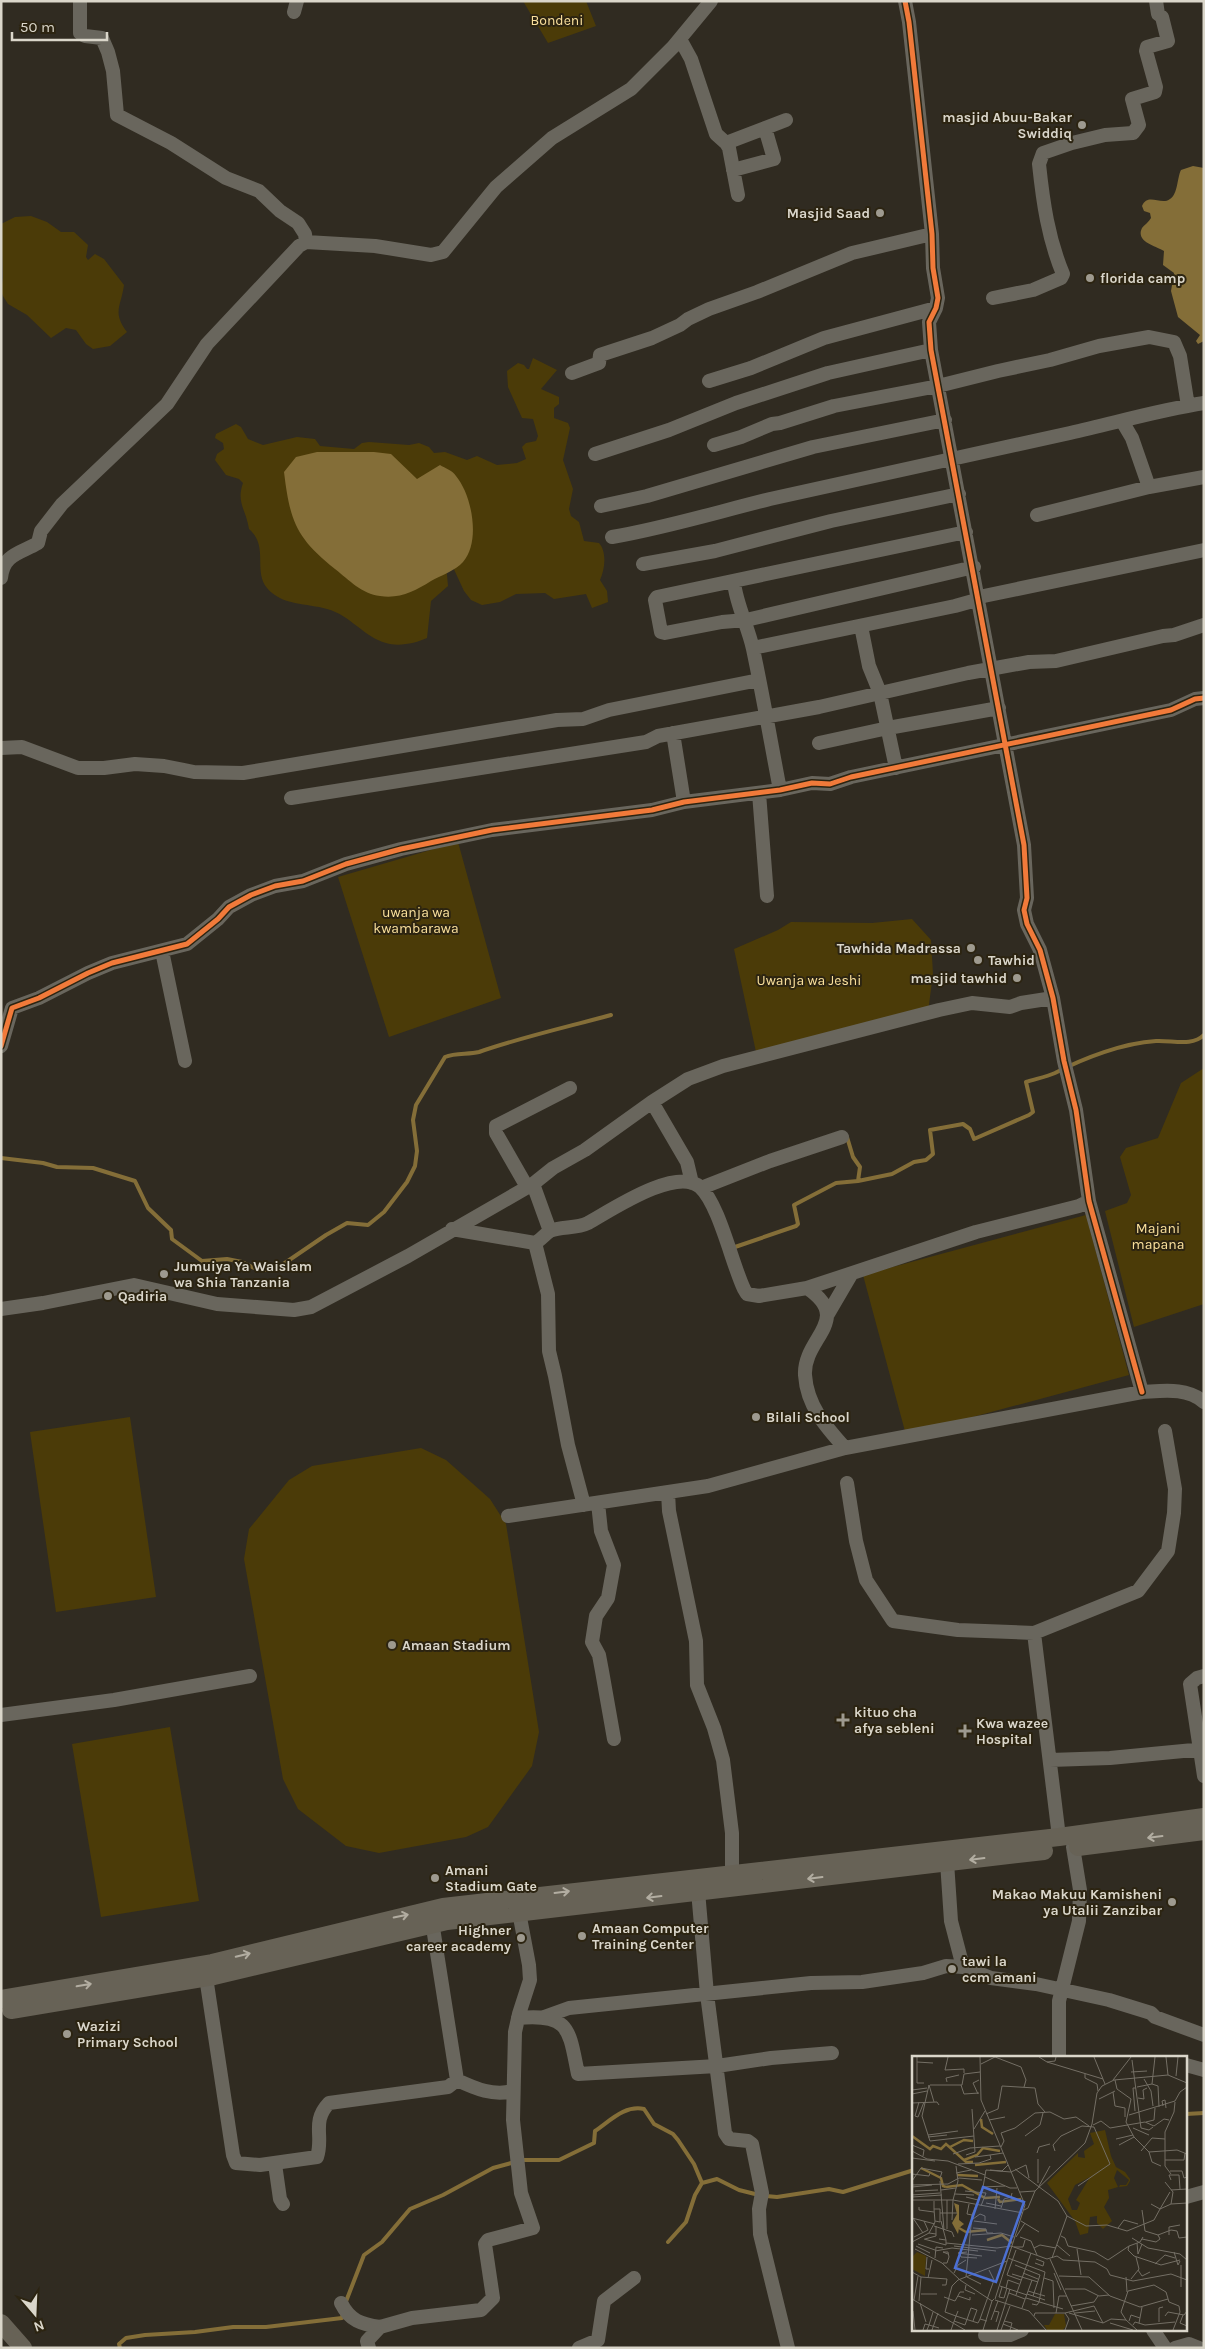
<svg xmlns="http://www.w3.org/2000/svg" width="1205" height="2349" font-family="Karla,sans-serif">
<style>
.green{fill:#4b3b08}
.water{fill:#846e38}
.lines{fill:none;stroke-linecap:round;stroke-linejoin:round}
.stream{stroke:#846e38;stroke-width:4}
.minor{stroke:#69665d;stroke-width:14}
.major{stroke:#676256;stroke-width:18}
.cycleway-casing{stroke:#2c2411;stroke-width:8}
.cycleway{stroke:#f17a3a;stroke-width:5}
.oneway{stroke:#b2ada1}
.poi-dot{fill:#9e9a8f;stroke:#2c2411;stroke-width:2}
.labels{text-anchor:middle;stroke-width:4;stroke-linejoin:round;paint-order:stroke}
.park-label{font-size:14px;fill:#fae09c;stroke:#2c2411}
.poi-label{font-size:14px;font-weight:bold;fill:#dad6ca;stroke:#2c2411;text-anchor:start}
.inset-river{fill:none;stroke:#846e38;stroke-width:2.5}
.inset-road{fill:none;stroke:#746f65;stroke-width:1}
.view{fill:#4c70d4;fill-opacity:0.15;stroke:#4c70d4;stroke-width:2.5}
.inset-edge{fill:none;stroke:#dad6ca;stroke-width:2.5}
</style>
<rect width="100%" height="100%" fill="#302b21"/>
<path class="green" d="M523 1H586L596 26 548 43Z
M31 216 47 222 61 232H74L88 245 86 257 88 260 95 254 104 259 124 285C121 307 112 312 127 332L110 346 93 349 86 344 76 330 66 328 51 338 27 315 8 304 3 296 1 291 3 277 1 224 15 217Z
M533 358 557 370 541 389 559 397V404L554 408V418L568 423 570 428 563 460 573 489 569 509 571 516 579 522 584 541 599 543C607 552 605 569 600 580L607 591 608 602 592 608 586 594 554 599 545 593 516 594 500 602 482 605 471 600 464 591 451 563 446 564 448 586 431 601 427 638C416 643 399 647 386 643 364 637 350 615 327 609 307 603 282 606 267 588 253 571 269 546 249 529 246 509 236 503 243 483L239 479 226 475 215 460 217 454 224 449 223 443 215 438 216 434 236 424 241 427 248 439 263 445 297 437 315 439 320 446 354 449 362 443 369 442 409 445 419 443 429 447 434 453 445 452 467 460 477 456 497 465 517 463 526 459 522 447 526 443 536 441 538 436 533 419 522 418 508 387 507 371 518 363 524 365 527 369H529Z
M458 842 501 998 389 1037 338 877Z
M912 919 931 940 933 974 928 1012 756 1052 734 949 778 930 791 922 872 923Z
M1204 1068V1304L1134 1327 1105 1211 1127 1203 1131 1195 1120 1157 1126 1148 1158 1138 1181 1083Z
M1086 1215 1129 1375 906 1435 863 1275Z
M130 1417 156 1597 56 1612 30 1432Z
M421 1448 446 1460 490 1499 506 1524 539 1732 532 1766 488 1827 466 1837 379 1853 346 1846 298 1809 283 1779 244 1559 249 1529 289 1480 312 1466Z
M170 1727 199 1901 101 1917 72 1744Z"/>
<path class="water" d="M1193 166 1204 168V341L1198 344 1196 341 1200 335 1178 317 1171 291 1174 273 1163 265 1164 251C1157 246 1135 242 1142 228 1144 225 1149 222 1151 218L1150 213 1144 211 1142 206C1148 192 1161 206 1170 199 1178 194 1177 178 1181 170Z
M317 452H374L391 454 417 479 440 465C445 468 453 471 456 476 472 495 481 542 463 562 456 570 440 576 431 581 415 591 400 599 380 596 362 594 349 580 335 569 296 538 290 521 284 472L296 457Z"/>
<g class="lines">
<path class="stream" d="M847 1137 853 1157 860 1167 858 1181
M1 1158 43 1163 57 1167 93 1168 135 1181 148 1208 171 1230 172 1239 202 1261 227 1259 242 1262 254 1268 267 1270 279 1267 326 1235 347 1223 368 1225 384 1212 407 1182 415 1166 417 1151 413 1120 416 1105 445 1057C456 1052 468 1055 479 1052 522 1037 567 1027 611 1015
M735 1247 796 1226 798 1224 794 1205 836 1183 858 1181 892 1174 914 1162 926 1160 933 1154 930 1130 963 1124 970 1129 974 1139 1029 1115 1033 1112 1026 1082C1035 1079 1046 1077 1055 1073 1084 1058 1123 1043 1156 1041 1172 1040 1192 1047 1204 1035
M1186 2114 1204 2113
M521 2160H559L594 2143 595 2131C611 2120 625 2105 644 2109L654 2124 673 2134 678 2140 694 2164 702 2183
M766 2196 777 2197 829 2189 843 2192 914 2170
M668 2242 686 2222 695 2195 702 2183 717 2179 739 2190 759 2195
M345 2304 364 2255 382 2242 410 2209 443 2195 493 2168 515 2162
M120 2348 119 2344 126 2338 145 2335 195 2332 233 2327H266L342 2318 343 2313"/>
<path class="minor" d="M80 1V33L85 36 102 38 108 52 113 71 117 115 171 143 226 178 259 191 280 211 298 223 305 234 306 242
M905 1 909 22 932 234 933 268 938 298 936 308 929 322 931 350 1024 845 1027 898 1024 910 1027 924 1040 950 1053 998 1064 1061 1076 1110 1089 1201 1142 1392
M294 12 297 1
M680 39 691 59 716 134 726 143 729 148 738 195
M726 143 786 120
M733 170 774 159 765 128
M993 298 1033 290 1061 278 1063 274C1048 238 1043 202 1039 164L1043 153 1072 143 1105 135 1133 133 1139 125 1132 99 1155 92 1156 87 1146 51 1147 47 1168 41 1162 17 1158 14 1156 1
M572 373 599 363 600 355 652 338 680 325 688 319 709 309 757 292 852 253 932 234
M709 381 751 368 824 338 936 308
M1122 421 1132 438 1149 487
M714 445 741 437 772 424 780 423 834 406 938 386 998 371 1050 360 1099 346 1149 337 1174 342 1180 356 1188 406
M595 454 669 430 736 403 828 373 931 350
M601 506 647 496 813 447 945 420
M1037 515 1149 487 1204 477
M966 532 657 597 655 600 661 632 665 633 722 622 746 620 974 567
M612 537C665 528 717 512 770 499 870 477 970 455 1070 433 1115 423 1159 410 1204 403
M643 564 715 551 831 521 959 494
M1 578C3 554 21 553 38 543L41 531 62 504 167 404 207 344 299 246 306 242 375 246 431 255 443 252 496 187 552 138 631 89 673 47 711 1
M734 582C736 604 748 626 753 649 763 696 771 743 780 790
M979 597 1204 550
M861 626 869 666 880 693 896 768
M753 648 955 606 980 599
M673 733 684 802
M819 743 888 728 999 708
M1 748 22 747 78 768H104L135 764 164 766 194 772 243 773 557 720 583 719 609 710 759 680
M759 793 767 896
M291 798 646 742 658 736 819 707 968 673 1029 662 1056 661 1163 636 1174 635 1204 625
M162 951 185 1061
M1 1046 12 1008 39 998 88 973 112 963 187 944 218 919 229 907 251 895 275 886 303 881 346 864 401 849 492 830 652 810 684 802 780 790 812 783 830 784 851 777 1171 710 1195 699 1204 698
M652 1102 687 1162 692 1183
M533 1184 550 1231
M527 1187 496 1133V1126L570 1088
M701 1188 770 1161 842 1137
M452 1229 535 1243 548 1294 549 1351 555 1376 568 1445 584 1505
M535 1243C541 1240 545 1234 550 1231 561 1226 576 1229 588 1223 610 1211 676 1166 700 1187 719 1204 732 1264 744 1289L747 1294 759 1296 807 1288 976 1232 1079 1206 1089 1201
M807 1288C854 1320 803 1338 805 1375 807 1406 826 1427 845 1448
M1 1309 43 1303 134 1285 217 1304 294 1310 311 1307 408 1256 533 1184 553 1168 585 1150 652 1102 688 1079 723 1066 939 1010 972 1003 1010 1007 1021 1003 1053 998
M828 1314 852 1273
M847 1483 856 1541 866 1580 893 1621 958 1630 1034 1633 1138 1591 1168 1551 1174 1513 1175 1489 1165 1431
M668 1492 669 1511 696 1641 697 1685 714 1728 723 1760 732 1833V1873
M598 1503 601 1531 614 1565 608 1598 596 1616 592 1642 599 1655 602 1671 614 1739
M508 1516 708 1486 845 1448 1142 1392C1163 1391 1186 1387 1204 1402
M1034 1633 1059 1837
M1204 1676 1197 1678 1190 1684 1204 1776
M1 1715 114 1700 250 1676
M1050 1760 1110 1758 1204 1749
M947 1862 951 1921 963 1967 991 1978 1036 1984 1109 2000 1151 2013 1155 2017 1204 2035
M698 1891 707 1994 725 2133 729 2139 748 2141 752 2144 762 2193 759 2209 760 2234 788 2348
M431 1915 457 2080C476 2089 493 2096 513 2091
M206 1977 233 2155 236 2163 260 2165 317 2157C324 2136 311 2122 329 2103L448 2087 457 2080
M544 2017 569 2008 811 1983 862 1982 923 1973 946 1966 963 1967
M518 2018C571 2013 569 2031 578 2074L717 2066 771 2058 832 2053
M1059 2058V2001L1079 1921 1080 1890 1073 1847
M1186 2065 1204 2070
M275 2164 280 2199 283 2204
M1186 2197 1204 2192
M341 2303C350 2321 361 2324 380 2327
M1153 2330 1165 2348
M985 2335H1010L1022 2330
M369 2348 367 2341 380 2327 412 2318 481 2310 493 2298 485 2244 488 2240 533 2228 521 2193 513 2120 515 2032 519 2014 530 1980 529 1965 519 1912
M579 2348 598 2340 604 2301 634 2278
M1175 2348 1189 2344 1199 2348"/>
<path class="major" d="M1078 1847 1204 1831
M1 1999 212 1963 443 1907 1059 1837 1204 1817
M11 2010 214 1976 447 1921 1044 1851
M1 2323 23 2348"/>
<g class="cycleway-casing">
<path id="cycleway" d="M905 1 909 22 932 234 933 268 938 298 936 308 929 322 931 350 1024 845 1027 898 1024 910 1027 924 1040 950 1053 998 1064 1061 1076 1110 1089 1201 1142 1392
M1 1046 12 1008 39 998 88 973 112 963 187 944 218 919 229 907 251 895 275 886 303 881 346 864 401 849 492 830 652 810 684 802 780 790 812 783 830 784 851 777 1171 710 1195 699 1204 698"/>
</g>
<use href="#cycleway" class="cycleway"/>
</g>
<defs><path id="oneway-shaft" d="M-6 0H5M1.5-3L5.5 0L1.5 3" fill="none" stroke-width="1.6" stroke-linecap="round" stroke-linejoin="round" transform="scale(1.25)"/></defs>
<g class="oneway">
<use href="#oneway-shaft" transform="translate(1155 1837) rotate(173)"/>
<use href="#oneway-shaft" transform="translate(977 1859) rotate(173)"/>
<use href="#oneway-shaft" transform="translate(815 1878) rotate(173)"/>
<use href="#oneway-shaft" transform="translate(562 1892) rotate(-7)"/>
<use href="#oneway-shaft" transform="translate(654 1897) rotate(173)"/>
<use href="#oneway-shaft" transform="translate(401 1916) rotate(-12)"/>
<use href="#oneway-shaft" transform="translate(243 1955) rotate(-14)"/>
<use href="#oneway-shaft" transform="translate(84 1985) rotate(-10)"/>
</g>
<g class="poi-dot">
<circle cx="1082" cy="125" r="5"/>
<circle cx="880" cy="213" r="5"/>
<circle cx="1090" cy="278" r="5"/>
<circle cx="971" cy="948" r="5"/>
<circle cx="978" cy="960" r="5"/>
<circle cx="1017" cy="978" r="5"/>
<circle cx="164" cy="1274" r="5"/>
<circle cx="108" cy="1296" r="5"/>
<circle cx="756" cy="1417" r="5"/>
<circle cx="392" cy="1645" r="5"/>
<path d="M840.5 1712.5h5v5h5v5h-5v5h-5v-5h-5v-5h5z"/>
<path d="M962.5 1723.5h5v5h5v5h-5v5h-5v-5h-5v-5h5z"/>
<circle cx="435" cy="1878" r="5"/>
<circle cx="1172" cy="1902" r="5"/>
<circle cx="582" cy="1936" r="5"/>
<circle cx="521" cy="1938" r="5"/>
<circle cx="952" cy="1969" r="5"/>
<circle cx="67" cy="2034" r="5"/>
</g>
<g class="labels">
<g class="park-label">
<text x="557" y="25">Bondeni</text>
<text x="416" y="917">uwanja wa<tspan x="416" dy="16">kwambarawa</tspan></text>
<text x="809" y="985">Uwanja wa Jeshi</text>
<text x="1158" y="1233">Majani<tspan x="1158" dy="16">mapana</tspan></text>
</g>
<g class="poi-label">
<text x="1072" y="122" text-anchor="end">masjid Abuu-Bakar<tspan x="1072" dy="16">Swiddiq</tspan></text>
<text x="870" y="218" text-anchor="end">Masjid Saad</text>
<text x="1100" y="283">florida camp</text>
<text x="961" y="953" text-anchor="end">Tawhida Madrassa</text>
<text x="988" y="965">Tawhid</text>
<text x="1007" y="983" text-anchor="end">masjid tawhid</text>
<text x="174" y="1271">Jumuiya Ya Waislam<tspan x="174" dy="16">wa Shia Tanzania</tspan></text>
<text x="118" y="1301">Qadiria</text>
<text x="766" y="1422">Bilali School</text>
<text x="402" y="1650">Amaan Stadium</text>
<text x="854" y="1717">kituo cha<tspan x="854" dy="16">afya sebleni</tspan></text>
<text x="976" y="1728">Kwa wazee<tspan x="976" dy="16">Hospital</tspan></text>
<text x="445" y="1875">Amani<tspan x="445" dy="16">Stadium Gate</tspan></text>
<text x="1162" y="1899" text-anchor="end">Makao Makuu Kamisheni<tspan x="1162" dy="16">ya Utalii Zanzibar</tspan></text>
<text x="592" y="1933">Amaan Computer<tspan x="592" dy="16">Training Center</tspan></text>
<text x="511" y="1935" text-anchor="end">Highner<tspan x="511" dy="16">career academy</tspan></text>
<text x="962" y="1966">tawi la<tspan x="962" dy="16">ccm amani</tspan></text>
<text x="77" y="2031">Wazizi<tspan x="77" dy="16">Primary School</tspan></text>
</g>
</g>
<g transform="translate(912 2056)">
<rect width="275" height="275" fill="#302b21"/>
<path d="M193 74 199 100 204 111 213 116 218 123V125L215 130 207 131 208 129H214L217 124 205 114 202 122 206 131 196 134 197 142 192 151 200 165 191 173 185 167V160L178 161 176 177 168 179 163 165 135 127 166 97V101L173 102 172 95 182 88 178 77ZM178 121 164 144 168 147 165 154H160L156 143 163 129ZM5 196 14 200 13 220 0 213V201ZM143 258H152L154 270 151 274H135L132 269H137Z" fill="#4b3b08" fill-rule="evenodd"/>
<path d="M42 147 47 149V164L52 168 47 172 46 178 40 167 45 158Z" fill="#846e38"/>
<path class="inset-river" d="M69 63 70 71 81 78M0 80 18 93 21 90 29 93 34 88 54 106H61M38 91 52 84 61 85M52 104 65 99 71 92 88 95M63 109 94 106M9 112 29 122 31 130 34 131M45 119 66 120M34 131 50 129 73 142 88 141M86 143 88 146 109 143M47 172 54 176 74 174M75 184 90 179 100 187"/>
<path class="inset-road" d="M5 1V27H12M36 1 33 14 52 13V17M68 1 69 44 113 149 83 243M83 1 109 11 114 24 112 31M127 1 135 6 143 5 144 1M182 1 193 28M254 1 256 19M220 4 229 72 237 74 241 71M5 6 21 7M135 6 191 23M69 8 83 1M219 16 235 15M173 18V22L185 28 186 35M264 20 266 1M232 23 239 35 241 50M201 24 219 1M203 24 205 33 219 43 214 66 222 81 237 96 265 94 275 98M35 26 34 22 47 19M240 28 246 30 247 51M18 29H50L52 18 68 16M49 29 52 38 67 37M225 31 240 28 243 1M0 34 15 32M201 36 203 50 213 52V61M0 38 15 35M66 38 61 27 67 24M226 42 232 43 231 34 235 32M187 43 203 35M7 46 3 60 6 61 12 46M22 46 17 29 10 60 18 85 62 80M0 47 25 46 27 49M251 50 250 45 253 44 254 52M223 55 221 32H224M74 58 86 53 90 30 123 32 126 48 133 56M217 59 263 45 268 36 275 31M77 64 93 61M234 66 242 64 243 52M181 69 189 65 198 72 233 66 242 70 252 63 257 64M221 72 237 79M62 73 73 55M16 79 46 75M113 80 128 69 131 57M16 81 35 79M204 83 221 79M0 89 12 94 11 100M207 89 222 81M89 91 92 85 89 77 103 72 123 57 138 56 152 63 164 61 177 70M0 95 15 103 36 105 73 119M143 95 141 89 149 80 170 70 182 71 198 108 166 130M229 95 240 82 253 83M237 96 240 106 249 110M125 97 127 91 138 88M41 98 58 92 88 90M54 99 63 96 60 53M63 101 78 99M0 102 23 105M253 104H272L273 97M46 108 67 107 79 103 78 99 91 97M9 112 30 116 28 122M103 113 146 145 155 160 174 170 195 169 215 175 242 164 248 153 259 148 275 147M78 114 90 115 96 109M258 115H270L272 122 275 121M99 116 114 109 117 122M44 117 59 114M0 118 17 120 18 117M259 118 253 110V76L262 56 263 46M73 121 98 132H105M259 124 257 119H267L268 133M0 125 9 112M28 125 32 174M253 126 261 136 259 148M126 127V103M0 129 36 128 47 122 70 124M127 130 138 110M0 131 20 129M71 131 93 130M29 134 44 132M78 134 71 131 74 114 99 116M259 134 275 133M3 135 26 134M53 135 74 137 69 150M108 136 123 135M43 138 62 139M0 139 28 137M0 141 30 139M54 141 66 144 69 140M0 144H41L111 157M41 144 46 125 44 110M22 145V153H28V166L23 165M74 147 89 150M57 148 55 158 60 159 64 149M239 148 248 153 258 136M7 151V154L22 156M89 152 92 143 99 141 100 137M22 153 23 166 17 177 24 178M83 153 85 132M112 154 116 152 123 135 173 87 180 68 185 37 190 30 202 24 256 19 275 27M230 154 233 175 246 179M28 157H45M0 162 23 168M1 162 11 177M61 163 68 158 73 160V165M40 164 41 144M29 165 34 184M62 165 85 168M109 165 127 176M22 170 40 176 42 181M61 172 74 173 75 177H81M206 172 212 164 226 168M35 173V144M60 179 89 177 102 181M257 179V171L268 169M149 180 153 182 156 190 183 196 196 204 217 190M2 181 16 174 12 165M104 181 113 167M108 181 119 185 125 199M231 181 228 186 217 190 216 194 222 200 249 209 268 204M220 182 236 192 268 198 275 204M12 183 34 189V184L27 183M13 183 24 180V170M230 183 244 186 248 183 246 179 259 174 265 175 267 182 275 181M0 186 17 177M34 187 85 192 99 190 135 203 145 200 151 204 183 206 195 213 198 219 221 225 259 218 275 224M225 187 226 198 230 188M6 188 23 194M145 189 158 200M4 190 18 197M42 190 84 195M102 191H111L113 184M122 192 128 189 144 192M3 193 30 207 48 224 80 245 82 243M165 193 169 219M104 194 95 219 109 224M23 195 40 192 66 195M55 196 46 197 70 200M262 196 266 209 268 205M48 198 49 201 65 202M15 201 14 213H17M23 202 24 191 31 192M96 202 133 216 127 246 125 249 120 248M140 202 155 160M138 203 170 274M31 207H35L37 201 36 196H31L36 198M123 207 131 210 132 206 124 203M243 208 253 199 263 202M103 209 128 219 121 240M269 209V231M226 214 230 220 238 216M0 216 9 221 7 245M42 217 46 209 54 204M111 217 126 223M142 217 149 234M100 218 126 226M147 220 177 221 198 240 228 251 256 243M9 221 35 223 34 229H30M54 221 60 159M55 221 69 228M214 221 215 236M16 222 20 204M132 222 141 225 142 252M219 223 227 213 224 201M54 229 53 234 63 238M88 230 115 239M90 231 87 241 92 242 95 232M94 232 96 224 107 228M153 233H173L187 240 197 239M116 235 133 240M97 237 113 243M9 238H25M115 238 133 244M104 239 119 197M46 240 58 244V241M32 241 43 245 48 236H52M114 242 151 253M0 243 53 274M2 244 6 220M83 244 117 255 134 274M8 247 14 266M159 250 182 246 186 240M110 252 120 224M1 255 3 274M82 255 87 256 84 266M33 256 40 230 46 224 95 205M33 256 44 260 46 255M144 257 147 240H155M157 257 191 267 199 263 214 264 225 274M163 257 183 255M271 259 268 267 275 270M122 260 123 257H153L182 250 191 267M253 260 256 256 272 259 275 255M68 263 82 224 77 214M79 264 86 245M214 264 209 256 216 235 242 229 254 236 257 246 267 250 268 256 261 274M42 265 53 269 59 252 65 254 61 265M92 265 100 267 98 274M217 265 219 259 228 262M247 266V252L251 251M198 267 221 274M227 267 230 251M91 268 106 274M221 269 223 266 233 269 263 266M11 274 13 268 17 269 21 256M15 274 17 269 27 272M20 274 26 257M39 274 44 260 66 267 68 263 75 265M71 274 80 245M85 274 98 233M89 274 98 250M153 274 157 263 153 257"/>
<path class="view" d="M71 131 112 146 84 226 43 212Z"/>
<rect width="275" height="275" class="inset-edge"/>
</g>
<rect width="1205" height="2349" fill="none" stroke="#dad6ca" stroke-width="5"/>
<g transform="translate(35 2314) rotate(161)" stroke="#2c2411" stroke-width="4" paint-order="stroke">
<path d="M0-4L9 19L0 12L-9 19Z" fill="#dad6ca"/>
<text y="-8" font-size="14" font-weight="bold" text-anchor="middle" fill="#dad6ca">N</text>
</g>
<path d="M12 32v8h95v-8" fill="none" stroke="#dad6ca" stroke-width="2.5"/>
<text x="20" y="32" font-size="15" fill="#dad6ca" stroke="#2c2411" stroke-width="4" paint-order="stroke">50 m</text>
</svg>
